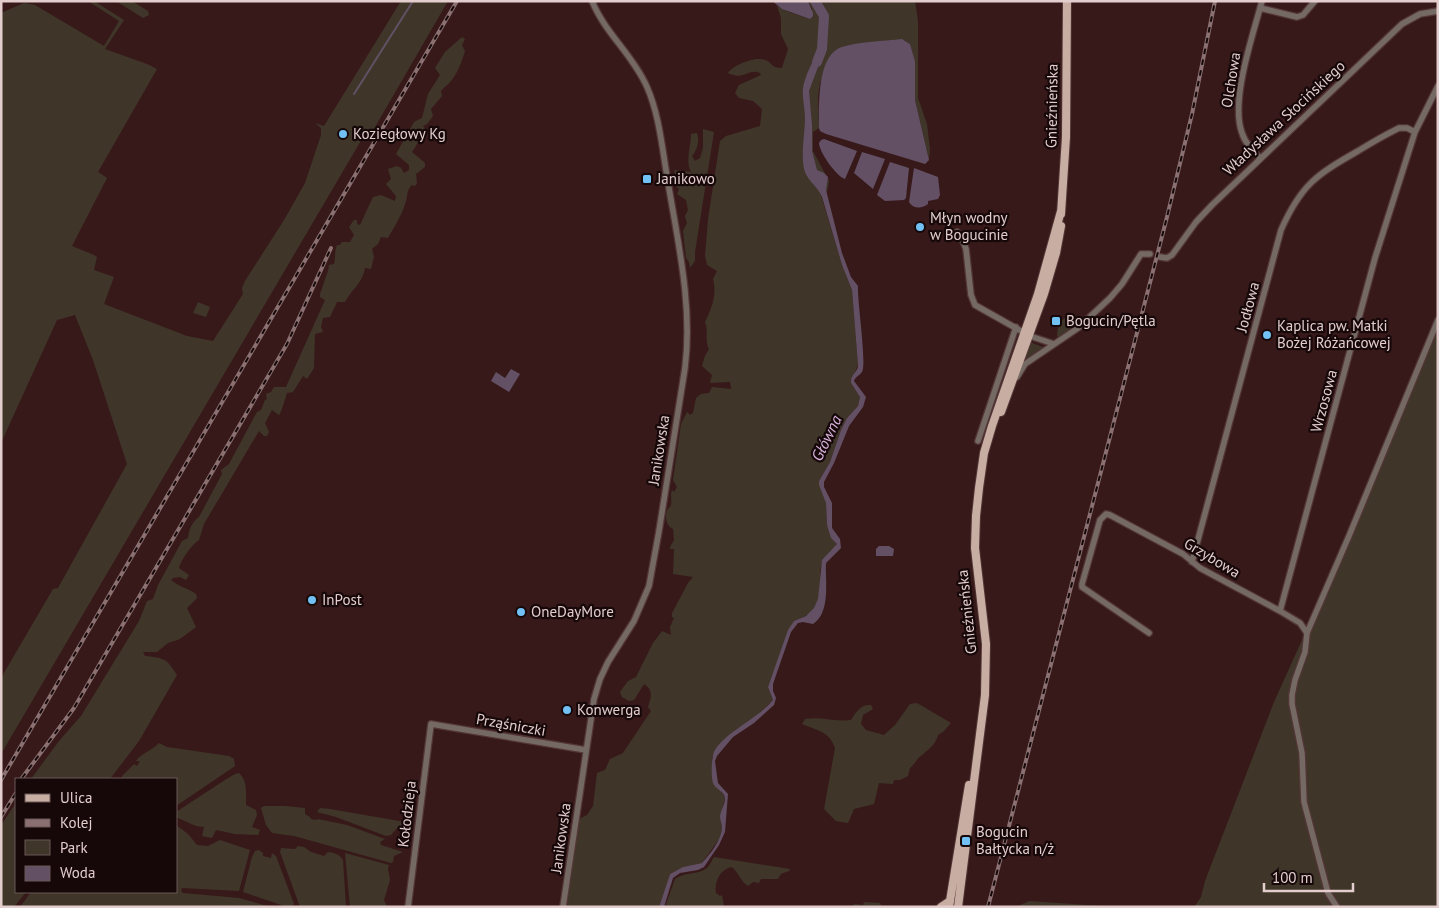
<svg xmlns="http://www.w3.org/2000/svg" width="1439" height="908" font-family="'PT Sans',sans-serif">
<style>
.green{fill:#3f3629}
.water{fill:#635065}
.lines{fill:none;stroke-linecap:round;stroke-linejoin:round}
.stream{stroke:#635065;stroke-width:2}
.river{stroke:#635065;stroke-width:10}
.minor-casing{stroke:#533637;stroke-width:8}
.major-casing{stroke:#533637;stroke-width:10}
.minor{stroke:#756963;stroke-width:5.5}
.major{stroke:#c8aea2;stroke-width:8}
.rail-casing{stroke:#8a7070;stroke-width:4}
.rail{stroke:#160809;stroke-width:2;stroke-dasharray:5.5;stroke-linecap:butt}
.poi-dot{fill:#72c1f5;stroke:#160809;stroke-width:2}
.labels{text-anchor:middle;stroke-width:4.5;stroke-linejoin:round;paint-order:stroke}
.street-label{font-size:15px;fill:#e3cdcd;stroke:#160809}
.poi-label{font-size:15px;fill:#e3cdcd;stroke:#160809;text-anchor:start}
.water-label{font-size:16px;font-style:italic;fill:#dab4de;stroke:#160809}
</style>
<rect width="100%" height="100%" fill="#38191a"/>
<path class="green" d="M88 1H94L124 20 105 49 147 64 157 69 98 172 107 178 72 246 94 255 97 257 94 270 114 277 104 304 187 336 213 341 243 294 242 288 245 281 284 220 305 183 321 135V128L315 123 324 126 401 1H448L371 134 366 132 1 754V678L53 589 58 588 127 464 93 360 75 315 57 320 1 443V13L24 3 35 5 104 46 119 21Z
M116 1H132L148 11 149 15 143 18Z
M808 1H915L918 21V98L927 124 930 149 929 160 915 100V61L910 44 904 40 850 46 838 49 834 52 820 83 818 96 819 128 813 132V151L829 181 827 193 816 187 820 192 842 265 852 290 858 364 851 383 860 397 858 406 847 418 841 430 830 462 819 481 826 503 827 525 833 540 837 544C833 552 824 557 821 566 820 570 820 575 820 578 819 603 819 612 794 621L781 652 768 687 773 700 752 720 734 731 712 757 713 783 723 794 725 798 721 814 722 828 720 838 702 863 683 867 670 874 659 907H566L579 819 587 815 593 806 597 773 605 770 610 759 623 753 651 711 648 707C651 698 654 690 644 684L634 700 629 701 622 697 620 692 628 681 636 677 653 643 662 631 671 635 670 627 674 618 672 617V613L688 583 693 577 673 574 674 549H670V547L674 540 673 529C666 526 664 516 668 509 669 508 670 507 671 505 672 501 670 495 672 490L674 492 677 487 673 480 681 424 687 412 690 415 693 413 696 398 701 394 709 393 712 387 731 389 730 382 710 383 712 375 702 366 705 356 709 349C704 340 709 331 705 322 712 308 717 295 713 279L717 271 707 265 705 256 708 219 720 141 726 136 760 126 762 109 753 101 739 98 735 93 739 85 761 75 760 73C748 68 744 81 728 73 733 65 756 56 765 60 773 63 771 68 782 68L788 49 781 34V18L777 6 789 12 810 19 812 9Z
M462 37 465 39 462 45 465 51C462 61 457 75 450 82 447 86 444 87 441 91L442 96 431 109 433 116 427 124 423 126 426 130 412 152 425 163V167L416 174 417 183 415 186 412 185C406 190 408 197 405 204 403 213 393 229 388 238L381 237 378 244 372 249 374 257 371 269 365 268C362 284 352 289 345 302H337L330 317 323 318 321 327 323 332 315 334 314 368 307 379 303 376 293 392 287 393C285 399 282 411 279 415L272 410 265 423 269 432 267 436H264L259 431 204 524 199 540C192 544 181 560 179 568L189 575 186 580 180 577 173 578 171 580C179 587 188 588 196 594L197 598 187 608 196 627 180 639 168 643 157 652H143L145 656C165 658 167 659 177 675L139 741 110 779H31L59 741 81 716 139 621 147 601 153 599 158 585 182 541 188 538C189 529 192 522 199 517L222 474 221 470 229 464 257 412 261 410 265 400 267 399 266 394 271 392 274 387H286L325 300 320 297V294L328 271 329 265 334 264C336 257 334 252 337 245H340L342 242H350L354 235 349 227 354 220H357V224L360 225 373 197 381 195 395 201 396 196 386 184 391 179 388 169 397 166 401 168 404 173 409 170V165L396 154 414 122 422 118 428 94 440 75 435 68 445 52Z
M703 129 714 132 695 252V261L690 268 689 262 686 258 683 231 687 223 685 216 688 210 686 200 677 194 679 189 675 185 676 178 674 170 691 172C685 160 691 147 691 134L697 133C700 141 697 150 692 156L695 161 700 158 703 148Z
M198 302 210 307 206 317 193 313Z
M1068 317 1073 320C1075 329 1066 335 1058 338L1057 335C1058 327 1060 319 1068 317Z
M1438 318V907H1194L1201 897 1205 881 1274 702 1307 629Z
M1030 342 1045 348 1023 361Z
M917 703 951 723 944 731 938 735C936 744 929 749 922 755 917 758 915 764 910 768L908 776 900 780H894L893 784 879 783 874 804 854 809 848 823 836 821 824 809 835 748C829 731 818 731 802 724L805 719C820 716 836 722 851 720 856 712 861 704 871 705L873 709 863 715 861 724 866 730 884 735 895 725 910 704Z
M159 743 167 747 229 756 234 759 235 766 176 806V779H122V776L134 764 137 766 140 761H136C141 753 152 751 159 743Z
M239 773C248 781 246 795 246 805L256 810 257 815 252 827 260 830 258 835 235 834 216 830 212 838 202 836 204 827 196 826 176 817V812L225 780 235 774Z
M16 803V892H26L14 907H1V825Z
M264 806H285L305 808V814L310 817 311 819 316 820 318 819 347 825 385 839 380 842 381 845 403 852 394 856 393 862 391 863 294 836 272 833 266 825 261 808Z
M320 808 330 809 405 822 403 827H398L391 835 386 836 336 817 317 812Z
M176 825 188 834 197 845 208 846 220 840 250 850 239 891 182 888 181 891 183 893 239 898 271 907H20L31 892H176Z
M298 846 304 847 311 852 324 856 328 852C335 853 339 854 343 860L346 907H300L280 852 281 848 295 849Z
M259 850 263 853V856L271 858 272 853 276 856 294 904 292 907H287L243 892 252 857 255 851Z
M345 853 389 865 388 869 390 880 384 900 387 907H350Z
M714 857 790 869 789 871 781 874 778 879H761L759 883 753 882 748 886C741 882 739 873 732 867 720 869 714 882 716 893L720 896 722 895 724 907H665L675 879C684 872 698 875 707 868 710 865 712 860 714 857Z
M1029 901 1116 907H1016Z
M864 902 880 903 882 907H850L855 904 863 905Z"/>
<path class="water" d="M772 1H808L813 13V16L810 19 782 9Z
M902 39 910 44 915 61V100L929 160 925 164 826 134 820 131 819 128C819 108 817 63 836 50 847 42 887 41 902 39Z
M819 48 824 51 809 91 812 125V151L817 170 824 173 828 177 826 190 842 253 851 277 858 286C857 301 867 363 862 372 859 376 856 376 854 381L866 397 863 407 849 426 834 463 824 482V487L832 503V528L840 539 841 548 826 563C825 581 831 612 813 624L803 622 798 623 791 632 773 684V691L776 698 774 705 754 723 733 737 717 756 715 761 718 783 728 794 725 832 719 845 704 867 698 870 680 873 673 878 664 907H659L670 874 683 867 702 863C710 854 721 841 722 828 722 824 720 820 720 816 721 810 725 804 725 798 724 791 715 789 713 783 711 777 711 756 715 750 727 731 757 719 773 700L768 687 788 630 794 621 806 616 814 608 818 599 822 560 837 544 831 538 827 525 826 503 819 485V481L830 462 841 430 847 418 858 406 860 397 851 383C850 375 858 372 858 365L852 290 842 265 822 197C818 187 809 182 805 172 800 157 805 134 805 118 805 105 800 93 805 80 808 69 815 59 819 48Z
M824 139 857 151 845 179C837 177 819 152 819 143L821 140Z
M862 152 885 159 873 189 854 173Z
M890 162 909 168 906 198 904 200 885 201 877 195Z
M914 168 938 177 940 195 938 199 928 201V204C922 209 913 209 909 202Z
M511 369 520 374 509 392 491 381 496 372 505 378Z
M879 546H889L894 549 893 556H876V549Z"/>
<g class="lines">
<path class="stream" d="M354 94 413 1"/>
<path class="river" d="M815 1 824 16 822 49 817 62"/>
<g class="minor-casing">
<path id="minor" d="M1260 8 1297 17 1303 15 1315 1
M1260 158C1253 151 1245 143 1242 133 1230 101 1253 35 1262 1
M957 232 963 241 966 249 971 295 975 305 1030 336 1054 344
M1160 257 1167 258 1172 255 1196 222 1212 205 1402 24 1420 14 1438 11
M1017 377 1025 364 1078 328 1110 298 1122 284 1141 254H1150
M978 441 1016 327
M1192 562 1281 230C1301 185 1316 175 1358 151 1371 143 1385 135 1399 128H1407L1415 132
M1280 611 1375 258 1415 132 1438 86
M1149 633 1082 587V584L1100 520 1106 514 1110 515 1183 554 1200 568 1280 611 1300 623 1307 633
M408 907 431 724 586 750
M563 907 594 699 600 679 608 662 634 621 649 586 659 531 685 368C693 303 677 239 667 176 662 147 659 114 647 87 633 55 605 33 592 1
M1337 907 1328 893 1304 802 1302 753 1292 704V695L1295 680 1305 652 1307 633 1349 536 1438 320"/>
</g>
<g class="major-casing">
<path id="major" d="M1061 214 1066 137 1067 1
M1001 412 1044 294 1056 253 1061 226
M941 907 950 901
M949 907 969 785
M958 907 985 695 986 644 975 548 976 516 979 488 984 453 992 426 1038 294 1061 211"/>
</g>
<use href="#minor" class="minor"/>
<use href="#major" class="major"/>
<g class="rail-casing">
<path id="rail" d="M22 778 74 708 287 344 331 248
M1 780 457 1
M1 817 16 793
M988 907 1166 221 1192 114 1215 1"/>
</g>
<use href="#rail" class="rail"/>
</g>
<g class="poi-dot">
<circle cx="343" cy="134" r="5"/>
<rect x="642" y="174" width="10" height="10" rx="2.5"/>
<circle cx="920" cy="227" r="5"/>
<rect x="1051" y="316" width="10" height="10" rx="2.5"/>
<circle cx="1267" cy="335" r="5"/>
<circle cx="312" cy="600" r="5"/>
<circle cx="521" cy="612" r="5"/>
<circle cx="567" cy="710" r="5"/>
<rect x="961" y="836" width="10" height="10" rx="2.5"/>
</g>
<g class="labels">
<g class="street-label">
<text transform="translate(1231 80) rotate(-81)" y="5">Olchowa</text>
<text transform="translate(1052 106) rotate(-89)" y="5">Gnieźnieńska</text>
<text transform="translate(1284 118) rotate(-43)" y="5">Władysława Słocińskiego</text>
<text transform="translate(1248 307) rotate(-75)" y="5">Jodłowa</text>
<text transform="translate(1324 401) rotate(-75)" y="5">Wrzosowa</text>
<text transform="translate(659 450) rotate(-81)" y="5">Janikowska</text>
<text transform="translate(1212 558) rotate(31)" y="5">Grzybowa</text>
<text transform="translate(967 612) rotate(-96)" y="5">Gnieźnieńska</text>
<text transform="translate(511 725) rotate(10)" y="5">Prząśniczki</text>
<text transform="translate(407 814) rotate(-83)" y="5">Kołodzieja</text>
<text transform="translate(561 838) rotate(-82)" y="5">Janikowska</text>
</g>
<g class="poi-label">
<text x="353" y="139">Koziegłowy Kg</text>
<text x="657" y="184">Janikowo</text>
<text x="930" y="223">Młyn wodny<tspan x="930" dy="17">w Bogucinie</tspan></text>
<text x="1066" y="326">Bogucin/Pętla</text>
<text x="1277" y="331">Kaplica pw. Matki<tspan x="1277" dy="17">Bożej Różańcowej</tspan></text>
<text x="322" y="605">InPost</text>
<text x="531" y="617">OneDayMore</text>
<text x="577" y="715">Konwerga</text>
<text x="976" y="837">Bogucin<tspan x="976" dy="17">Bałtycka n/ż</tspan></text>
</g>
<g class="water-label">
<text transform="translate(826 438) rotate(-64)" y="6">Główna</text>
</g>
</g>
<rect width="1439" height="908" fill="none" stroke="#e3cdcd" stroke-width="5"/>
<rect x="15" y="778" width="162" height="115" fill="#160809" stroke="#685757"/>
<rect x="25" y="794" width="25" height="8" fill="#c8aea2" stroke="#685757"/>
<text x="60" y="803" font-size="15" fill="#e3cdcd">Ulica</text>
<rect x="25" y="819" width="25" height="8" fill="#8a7070" stroke="#685757"/>
<text x="60" y="828" font-size="15" fill="#e3cdcd">Kolej</text>
<rect x="25" y="840" width="25" height="15" fill="#3f3629" stroke="#685757"/>
<text x="60" y="853" font-size="15" fill="#e3cdcd">Park</text>
<rect x="25" y="866" width="25" height="15" fill="#635065" stroke="#685757"/>
<text x="60" y="878" font-size="15" fill="#e3cdcd">Woda</text>
<path d="M1264 883v8h89v-8" fill="none" stroke="#e3cdcd" stroke-width="2.5"/>
<text x="1272" y="883" font-size="15" fill="#e3cdcd" stroke="#160809" stroke-width="4" paint-order="stroke">100 m</text>
</svg>
